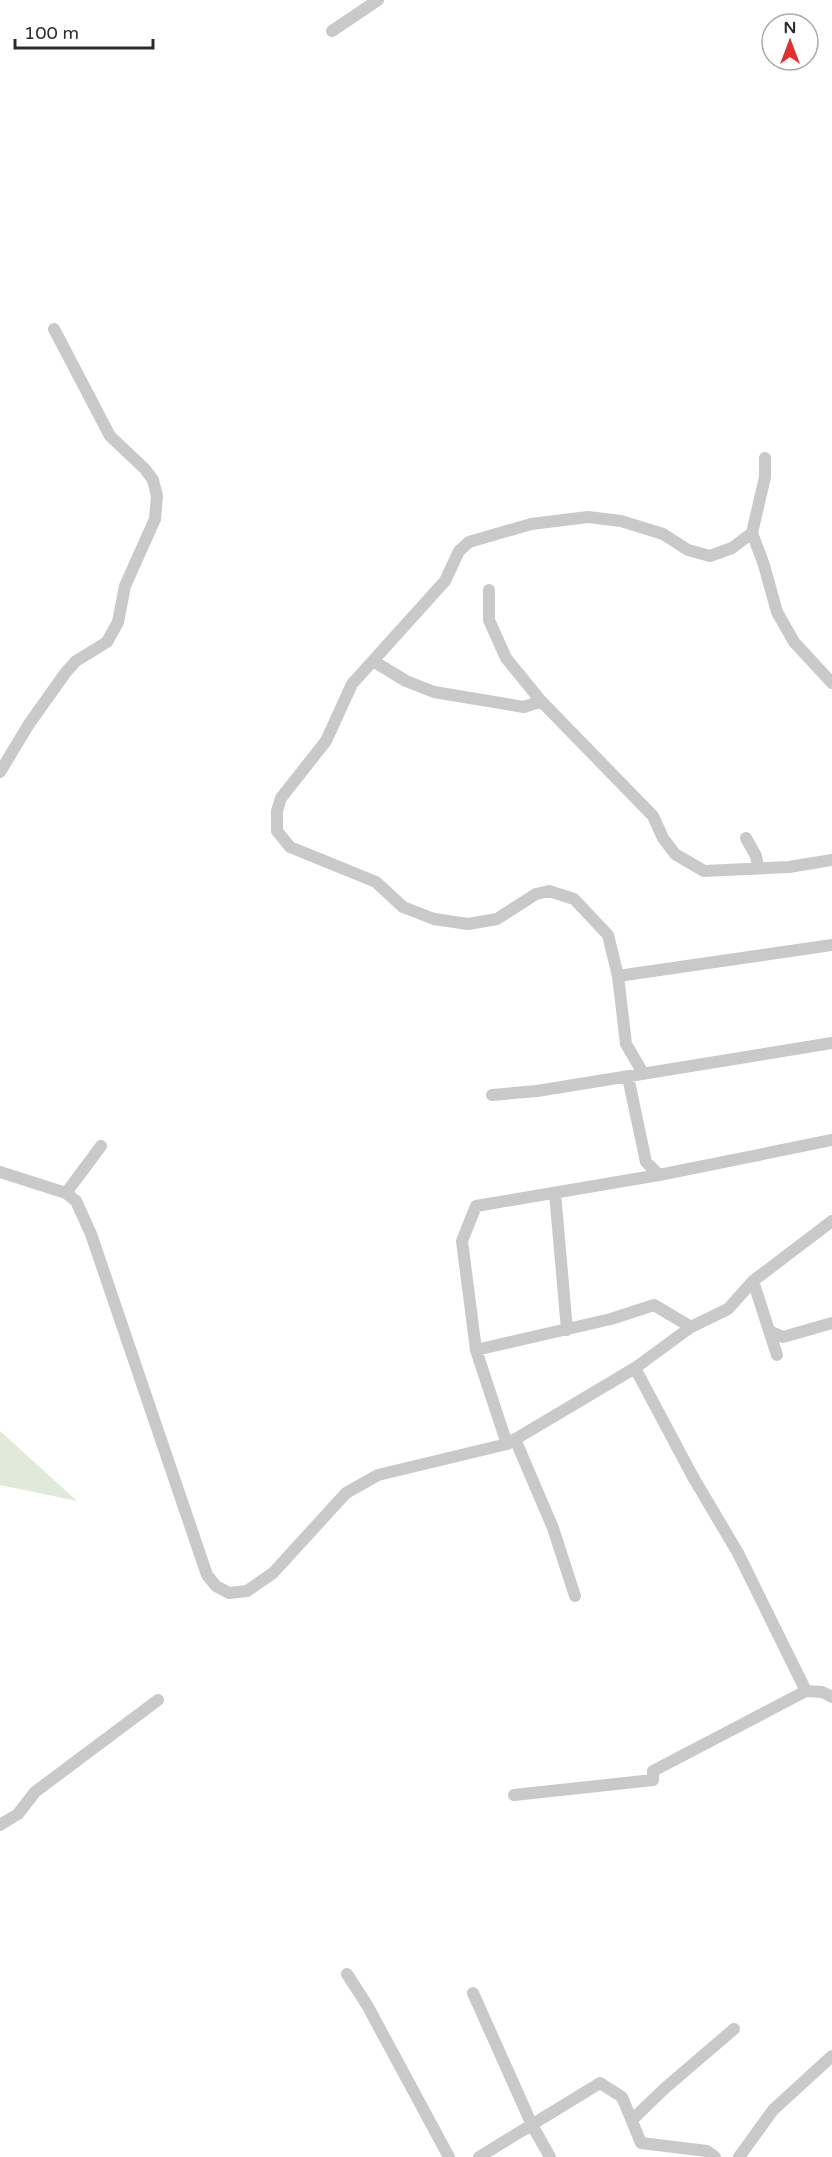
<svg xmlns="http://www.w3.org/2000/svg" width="832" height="2157" font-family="'Varela Round',sans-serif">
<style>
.green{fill:#e1eada}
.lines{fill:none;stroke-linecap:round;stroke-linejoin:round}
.minor{stroke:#c9c9c9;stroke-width:12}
</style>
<rect width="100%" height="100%" fill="#fff"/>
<path class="green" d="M0 1431 77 1501 0 1485Z"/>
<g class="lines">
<path class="minor" d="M332 31 378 0
M765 458V477L752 533 764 565 777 612 794 642 832 683
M489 590V620L506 658 541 701 653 816 663 838 675 854 704 871 789 867 832 860
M373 661 406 681 434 692 524 707 541 701
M0 772 29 724 66 672 76 661 107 642 118 622 125 586 155 519 157 496 153 480 145 469 110 436 54 329
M746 838 756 856 758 867
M618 976 832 945
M643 1073 626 1044 618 976 608 935 574 899 549 891 536 894 497 919 468 924 434 919 403 907 376 882 290 847 277 831V811L281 798 326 741 352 684 445 581 459 551 469 542 531 524 588 517 621 521 663 534 688 550 710 556 732 548 752 533
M628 1077 646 1162 659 1175
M492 1095 537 1091 832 1043
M0 1172 66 1193 76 1201 91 1234 207 1575 216 1586 229 1593 247 1591 273 1573 346 1493 378 1475 507 1444 635 1368 691 1327 728 1309 753 1281 832 1221
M66 1193 101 1146
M555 1193 567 1330
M753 1281 777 1355
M769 1331 783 1337 832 1323
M476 1350 611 1319 654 1305 691 1327
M635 1368 693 1477 738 1553 806 1691
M515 1439 553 1528 575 1596
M507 1444 476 1350 462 1241 476 1206 659 1175 832 1140
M514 1795 653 1780V1771L806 1691 822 1692 832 1697
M0 1825 18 1814 35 1792 158 1700
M347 1974 367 2005 449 2157
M473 1993 532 2125 550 2157
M632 2120 664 2089 734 2029
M479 2157 600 2083 622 2097 641 2143 707 2151 715 2157
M739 2157 773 2110 832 2056"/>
</g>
<g transform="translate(790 42)"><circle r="28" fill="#ffffff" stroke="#ababab" stroke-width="1.5"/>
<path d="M0-4.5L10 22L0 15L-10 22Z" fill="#e3302e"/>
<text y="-9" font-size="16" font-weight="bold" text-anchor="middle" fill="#2c2c2c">N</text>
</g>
<path d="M15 39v9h138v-9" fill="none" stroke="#2c2c2c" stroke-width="3"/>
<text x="24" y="39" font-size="18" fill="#2c2c2c" stroke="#ffffff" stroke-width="4.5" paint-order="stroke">100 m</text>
</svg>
